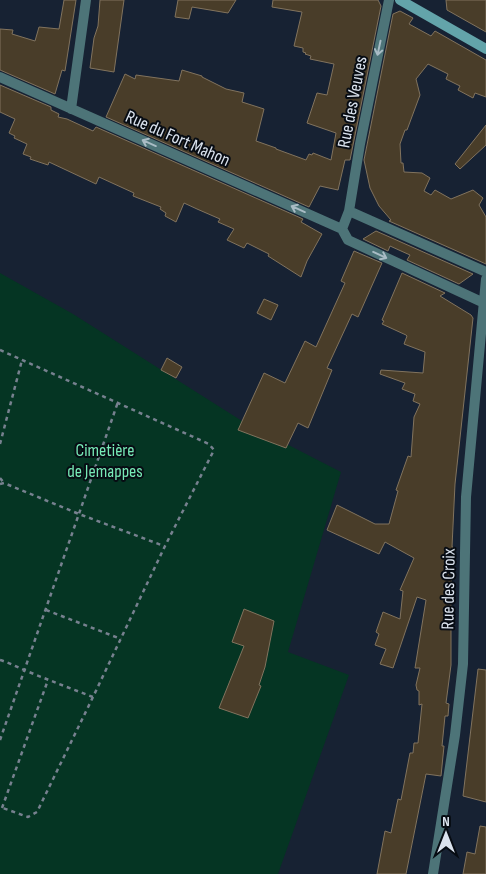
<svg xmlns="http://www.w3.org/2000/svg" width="486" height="874" font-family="'Sofia Sans Condensed',sans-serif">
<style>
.green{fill:#053523}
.building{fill:#493d29;stroke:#81735e}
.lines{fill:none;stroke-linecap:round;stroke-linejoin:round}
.path{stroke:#77818f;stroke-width:2.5;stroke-dasharray:4 4;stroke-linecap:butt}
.street{stroke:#4d7478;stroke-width:10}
.secondary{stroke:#63a4aa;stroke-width:10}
.oneway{stroke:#a9bcc5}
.labels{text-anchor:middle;stroke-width:4;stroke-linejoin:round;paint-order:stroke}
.street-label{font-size:18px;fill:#dbe3ee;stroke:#070c13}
.park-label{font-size:18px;fill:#77e9b6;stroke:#070c13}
</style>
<rect width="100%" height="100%" fill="#172233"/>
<path class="green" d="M0 273 73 314 242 421 341 472 288 652 349 675 278 874H0Z"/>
<path class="building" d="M64 0H76L65 71 62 70 55 94 0 70V29L13 30 12 34 35 41 39 27 59 29Z
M100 0H124L114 72 90 68 94 38 98 26Z
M178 0H236L228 13 192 7 189 19 175 17Z
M273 0H378L381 6 350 160H345L338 190 320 186 309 207 106 117 125 74 135 79 136 75 179 81 182 70 202 76V77L226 89 244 93 242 102 264 109 256 141 276 148V149L306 160 309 154 312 155 313 153 331 160 336 133 307 123 317 93 327 95 334 64 310 59 311 56 305 54 306 53 303 52V48L294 46 302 12 272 7Z
M446 0H486V32L447 10Z
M400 11 413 18 409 24 431 36 435 31 486 60V97L475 93 473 98 458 90 460 86 446 79 448 74 428 64 416 79 420 95 407 130H405L400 144 401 163H403L404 172 422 173 430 178 424 191 431 195 435 190 451 199 473 190 483 198 479 205 486 217V264L389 221 391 220 379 206 370 188 364 160 367 145 393 14Z
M0 85 51 107V110L59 114 58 117 67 119 93 131 96 127 303 219 301 222 322 234 307 261 301 277 268 256 269 254 247 243 244 248 227 240 234 229 218 222 220 219 197 209 184 203 176 222 165 216 166 213 160 209 161 207 133 196 134 193 99 177 96 184 49 162 48 165 30 159 31 157 23 154 27 144 14 138 15 136 9 133 15 119 0 112Z
M486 125V145L460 169 455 164Z
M376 231 473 274 459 284 407 260 410 255 390 246 388 251 363 239Z
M354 251 382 263 358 317 352 314 327 368 332 370 308 428 298 423 286 448 238 430 264 373 285 383 305 341 316 347 345 283 341 281Z
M402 273 445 293 440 296 471 315 473 318 455 484 452 547H453L451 586V665L446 703 449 704 448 716H445L442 746H444L441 776 426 774 406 874H377L385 831 391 833 398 799 401 800 410 753H413L414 743H418L422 704 419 705V691L417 690 416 685 420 668H415L426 600 417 597 393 668 380 664 386 649 375 645 379 634 376 632 383 612 400 619 403 591 400 590 414 558 385 542 379 554 327 530 337 505 375 524H389L398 491 396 490 408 456 411 457 414 417 420 404 413 401 415 394 402 389 405 383 380 374 381 370 423 373 425 352 404 344 407 336 406 335 382 324 384 321 382 320Z
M264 299 278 305 271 320 257 313Z
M167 358 182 367 176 378 161 370Z
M244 609 274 621 265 667 259 685 261 686 248 718 219 708 244 646 232 642Z
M478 669 486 670V802L463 796Z
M480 826 486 827V874H463L467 852 475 854Z"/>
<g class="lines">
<path class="path" d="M0 350 209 444 214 450 165 546 93 697 37 812 28 817 0 807
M0 444 22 360
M0 478 4 483
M0 484 4 483 79 514 164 546
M46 610 121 639
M0 660C10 663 19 668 29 672 51 681 72 689 93 697
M0 740 118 402
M2 808 48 680"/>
<path class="street" d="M389 0 360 144 349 211 342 229 348 240 484 303
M0 77 342 229
M71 109 86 0
M349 211 486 272
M433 874 455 735 463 664 466 497 486 279"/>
<path class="secondary" d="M400 0 486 49"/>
</g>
<defs><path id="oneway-shaft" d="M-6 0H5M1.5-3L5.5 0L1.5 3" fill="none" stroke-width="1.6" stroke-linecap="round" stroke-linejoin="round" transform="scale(1.25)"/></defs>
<g class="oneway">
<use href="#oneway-shaft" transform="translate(379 48) rotate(102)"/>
<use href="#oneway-shaft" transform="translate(149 143) rotate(-156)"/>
<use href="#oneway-shaft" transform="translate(298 209) rotate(-156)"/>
<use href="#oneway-shaft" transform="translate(380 255) rotate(25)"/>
</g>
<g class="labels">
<g class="street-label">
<text transform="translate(352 102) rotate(-79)" y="6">Rue des Veuves</text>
<text transform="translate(178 138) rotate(24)" y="6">Rue du Fort Mahon</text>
<text transform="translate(448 589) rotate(-89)" y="6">Rue des Croix</text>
</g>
<g class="park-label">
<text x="105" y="456">Cimetière<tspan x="105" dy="21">de Jemappes</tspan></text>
</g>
</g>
<g transform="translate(446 834)" stroke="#070c13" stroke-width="4" paint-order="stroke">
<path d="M0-4L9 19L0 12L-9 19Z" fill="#dbe3ee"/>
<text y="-8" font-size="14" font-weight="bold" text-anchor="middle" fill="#dbe3ee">N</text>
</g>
</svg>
